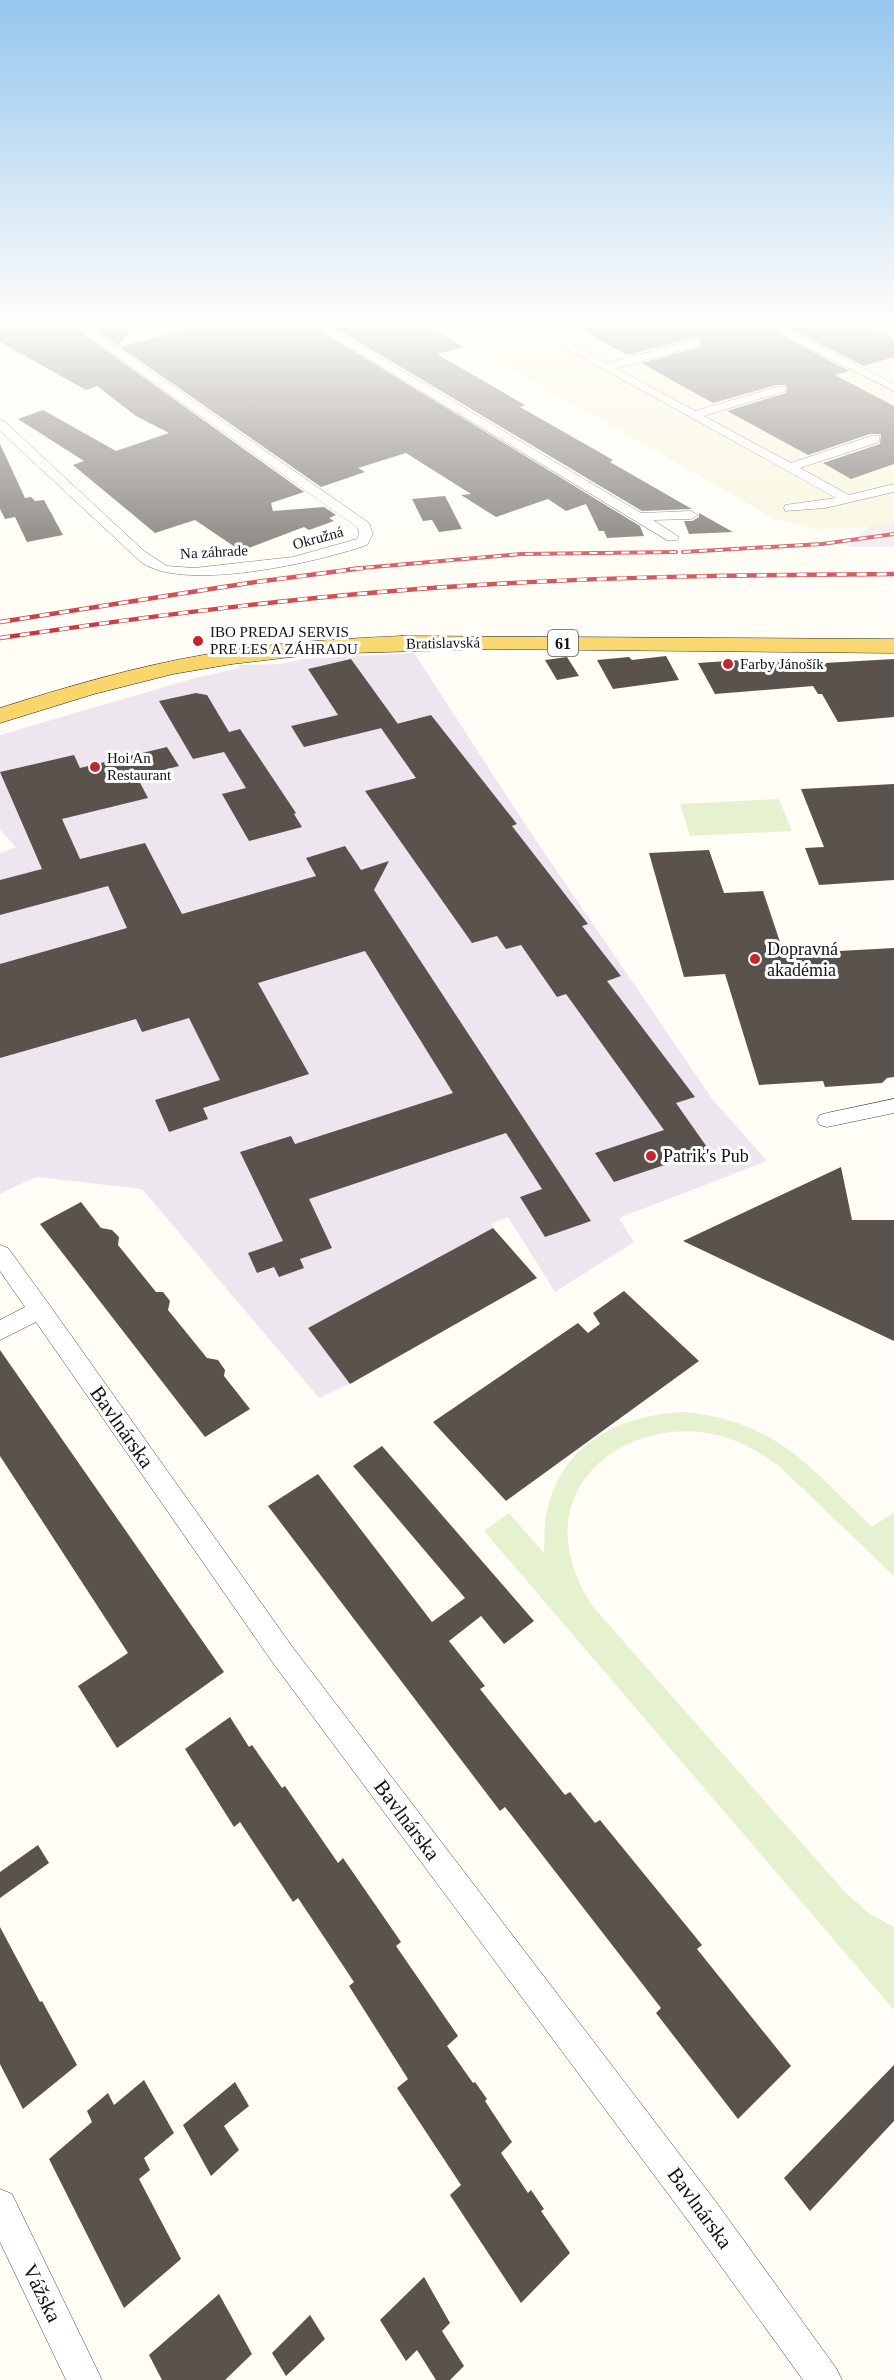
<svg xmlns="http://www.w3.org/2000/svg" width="894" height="2380" font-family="Georgia,serif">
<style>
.industrial{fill:#eee6ef}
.farmland{fill:#f6f3d4}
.pitch{fill:#e6f2cf}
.building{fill:#5a524d}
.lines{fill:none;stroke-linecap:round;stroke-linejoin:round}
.street-casing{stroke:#444;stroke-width:1}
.primary-casing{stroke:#222;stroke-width:1}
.street{fill:#fff;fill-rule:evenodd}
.primary{fill:#f9d66b;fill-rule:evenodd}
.rail-far1-casing{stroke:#c4262e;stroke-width:4}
.rail-casing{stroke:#c4262e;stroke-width:4.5}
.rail-far1{stroke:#fff;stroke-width:2;stroke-dasharray:8;stroke-linecap:butt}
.rail{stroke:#fff;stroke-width:3;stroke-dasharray:10;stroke-linecap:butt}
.poi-dot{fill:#c4262e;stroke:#fff;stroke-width:2}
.labels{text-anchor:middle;stroke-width:6;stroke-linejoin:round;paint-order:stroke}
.far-street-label{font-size:15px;fill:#111;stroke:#fff}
.far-poi-label{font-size:15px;fill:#111;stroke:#fff;text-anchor:start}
.shield{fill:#fff;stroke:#585858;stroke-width:1.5}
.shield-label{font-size:16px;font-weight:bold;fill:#111}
.poi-label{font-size:18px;fill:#111;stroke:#fff;text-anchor:start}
.near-street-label{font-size:21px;fill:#111;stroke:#fff}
</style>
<rect width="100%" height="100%" fill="#fffdf5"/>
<path class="industrial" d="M894 523V547H847L869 527Z
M414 653 529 830 713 1100 767 1161 619 1218 634 1242 555 1292 508 1217 491 1224 493 1228 308 1328 350 1384 319 1398 142 1189 36 1177 0 1194V853L16 847 0 830V735L195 678 239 668 238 665 281 664 303 659Z"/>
<path class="farmland" d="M437 326H894V523L869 527 818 529 775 519Z"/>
<path class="pitch" d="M779 799 792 831 690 836 680 804Z
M684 1412C776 1420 810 1468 872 1527L894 1512V1576L780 1467C762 1454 745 1443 724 1437 650 1414 555 1463 569 1550 573 1572 582 1590 594 1608L846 1893 870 1914 894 1927V2010L484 1531 509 1513 544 1553C545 1537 543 1522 548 1507 565 1442 621 1415 684 1412Z"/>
<path class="building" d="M0 326H72L304 492 271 503 273 511 324 507 336 515 329 518 334 521 309 530 304 527 241 551 195 520 155 533 73 465 84 461 18 419 43 410 116 451 169 433 136 416 97 386 86 390 0 342Z
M90 326H134L118 346Z
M198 326H312L640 526 644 536 607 538 604 531H599L586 504 566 511 548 499 496 517 461 495 471 494 406 453 358 468 365 472 321 487 120 347Z
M332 326H428L464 347 437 354 525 405 520 407 613 460 610 462 692 509 642 511Z
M575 326H764L849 371 835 375 894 406V464L851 479 823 463 880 444 881 434H870L808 455 727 411 786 393 787 387 785 385H776L713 403 641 363 700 347V339L694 338 627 355Z
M784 326H867L894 339V357L864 366Z
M0 444 25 498 31 497 35 501 44 500 63 535 27 542 15 517 5 519 0 509Z
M445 496 462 529 439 532 432 520 423 521 412 499Z
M699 513 733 532 689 534 684 521H692L699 517Z
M666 656 679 680 613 689 597 660 629 657 632 660Z
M567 657 579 676 557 680 545 660Z
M351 659 398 724 304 747 291 726 338 715 308 669Z
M894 659V717L838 722 822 694H818L813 686 715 694 698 663 742 660 744 664 784 660 786 663 823 660 825 663Z
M196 693 207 695 229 732 240 729 296 813 294 814 302 827 249 841 222 794 246 788 224 752 193 759 159 701Z
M431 715 517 824 512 826 588 924 582 926 621 976 607 981 695 1097 676 1103 709 1150 614 1182 595 1153 664 1130 566 994 557 997 521 945 506 949 497 936 472 943 365 791 416 778 381 728Z
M167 747 179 766 137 777 148 798 62 819 80 859 145 843 182 914 316 876 306 858 345 846 361 870 389 861 374 890 591 1221 545 1237 520 1197 542 1189 506 1133 309 1199 332 1248 300 1259 304 1268 279 1277 274 1267 257 1273 248 1253 283 1241 240 1152 291 1136 295 1144 453 1093 365 951 258 983 309 1074 203 1108 208 1119 169 1132 155 1100 220 1080 189 1018 142 1032 136 1019 0 1058V964L127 928 108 886 0 915V880L42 869 0 772 74 755 80 768Z
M894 784V880L819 885 805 848 824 847 801 789Z
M709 850 724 893 763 891 784 954 894 948V1077L887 1078 882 1083 825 1087 823 1081 759 1085 725 974 684 977 649 853Z
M841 1167 852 1220H894V1341L683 1241Z
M81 1202 101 1228 112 1230 119 1237 118 1245 156 1292H163L170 1301 168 1310 207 1358 218 1360 225 1370 224 1376 250 1409 205 1437 40 1224Z
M493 1228 537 1278 350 1384 308 1328Z
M624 1291 699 1361 506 1501 433 1422 578 1323 588 1333 600 1324 593 1313Z
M0 1350 224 1672 117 1748 78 1686 128 1653 0 1456Z
M382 1446 534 1621 504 1644 481 1616 449 1641 485 1686 480 1689 565 1795 570 1792 595 1823 600 1820 702 1945 697 1949 791 2066 738 2119 656 2013 661 2008 505 1807 500 1811 268 1506 318 1474 432 1622 465 1598 353 1466Z
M230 1717 249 1747 252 1745 282 1788 285 1786 338 1863 343 1858 401 1942 396 1946 458 2036 447 2046 473 2083 475 2082 487 2099 485 2101 512 2142 501 2153 528 2193 531 2190 544 2209 541 2211 570 2253 521 2303 450 2195 461 2185 397 2088 408 2079 349 1986 354 1982 298 1898 293 1902 240 1822 234 1827 185 1749Z
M38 1845 49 1863 0 1898V1872Z
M0 1927 40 2002 42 2001 77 2065 23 2109 0 2064Z
M894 2065V2121L810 2211 784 2178Z
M144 2080 174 2133 144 2158 150 2170 139 2179 181 2259 124 2308 49 2159 92 2122 87 2111 108 2093 114 2105Z
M235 2082 249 2106 224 2126 239 2150 211 2176 183 2125Z
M424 2277 450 2323 442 2331 464 2366 450 2380H436L417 2350 406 2361 380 2320Z
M219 2294 252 2354 225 2380H162L149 2355Z
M310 2315 325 2339 286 2376 272 2353Z"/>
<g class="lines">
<g class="street-casing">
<path id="street" d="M74 326H86L369 523 373 534 367 545C319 562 183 593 141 562L0 431V420L4 421 144 551 167 566 194 568 293 557 357 539 359 534 358 528Z
M314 326H327L641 513 691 511 698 515 691 519 653 520 679 537 677 540H667Z
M526 326H539L607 363 695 340 699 341V345L616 368 695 411 777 387H785V391L704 416 791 463 871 436H879V442L800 468 849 495 894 484V492L825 508 785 511 784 508 785 505 836 498Z
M766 326H779L894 384V391Z
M894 1099V1113L827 1127 820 1125 817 1120 820 1115 827 1113Z
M0 1245 8 1248 48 1303 291 1645 716 2202 836 2368 842 2380H803L692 2226 273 1663 36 1322 0 1340V1320L25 1307 0 1271Z
M0 2189 12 2194 102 2380H66L0 2242Z"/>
</g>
<g class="primary-casing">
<path id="primary" d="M402 636 894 639V653L487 649 317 654 232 664 173 674 94 694 0 723V708C66 687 134 667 203 655 268 643 335 639 402 636Z"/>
</g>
<use href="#street" class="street"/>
<use href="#primary" class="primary"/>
<g class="rail-far1-casing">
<path id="rail-far1" d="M683 552 822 544 894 534
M350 569 521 554 676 552"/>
</g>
<g class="rail-casing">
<path id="rail" d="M0 622 249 583 363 568
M0 638C164 614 329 593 495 584 628 576 761 575 894 574"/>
</g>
<use href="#rail-far1" class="rail-far1"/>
<use href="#rail" class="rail"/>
</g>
<linearGradient id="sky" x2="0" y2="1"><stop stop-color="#95c6ee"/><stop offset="0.49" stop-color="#fffefa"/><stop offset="1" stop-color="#fffefa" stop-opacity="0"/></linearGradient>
<rect width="894" height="659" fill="url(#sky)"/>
<g class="poi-dot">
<circle cx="198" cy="641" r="6"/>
<circle cx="728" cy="664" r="6"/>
<circle cx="95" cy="767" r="6"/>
<circle cx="755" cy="959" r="6"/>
<circle cx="651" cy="1156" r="6"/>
</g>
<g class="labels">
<g class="far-street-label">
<text transform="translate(318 538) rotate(-15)" y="5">Okružná</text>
<text transform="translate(214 552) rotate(-3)" y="5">Na záhrade</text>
<text transform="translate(443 643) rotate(-1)" y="5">Bratislavská</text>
</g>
<g class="far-poi-label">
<text x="210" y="637">IBO PREDAJ SERVIS<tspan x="210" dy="17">PRE LES A ZÁHRADU</tspan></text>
<text x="740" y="669">Farby Jánošík</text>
<text x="107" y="763">Hoi An<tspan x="107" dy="17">Restaurant</tspan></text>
</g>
<rect class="shield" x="548" y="630" width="30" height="26" rx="4.5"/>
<g class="shield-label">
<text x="563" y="649">61</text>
</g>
<g class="poi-label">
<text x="767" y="955">Dopravná<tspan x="767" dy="21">akadémia</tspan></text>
<text x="663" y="1162">Patrik's Pub</text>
</g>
<g class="near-street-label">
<text transform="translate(122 1427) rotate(55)" y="7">Bavlnárska</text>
<text transform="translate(407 1820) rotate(53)" y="7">Bavlnárska</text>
<text transform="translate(700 2208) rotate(54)" y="7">Bavlnárska</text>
<text transform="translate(42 2293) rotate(64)" y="7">Vážska</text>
</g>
</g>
</svg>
